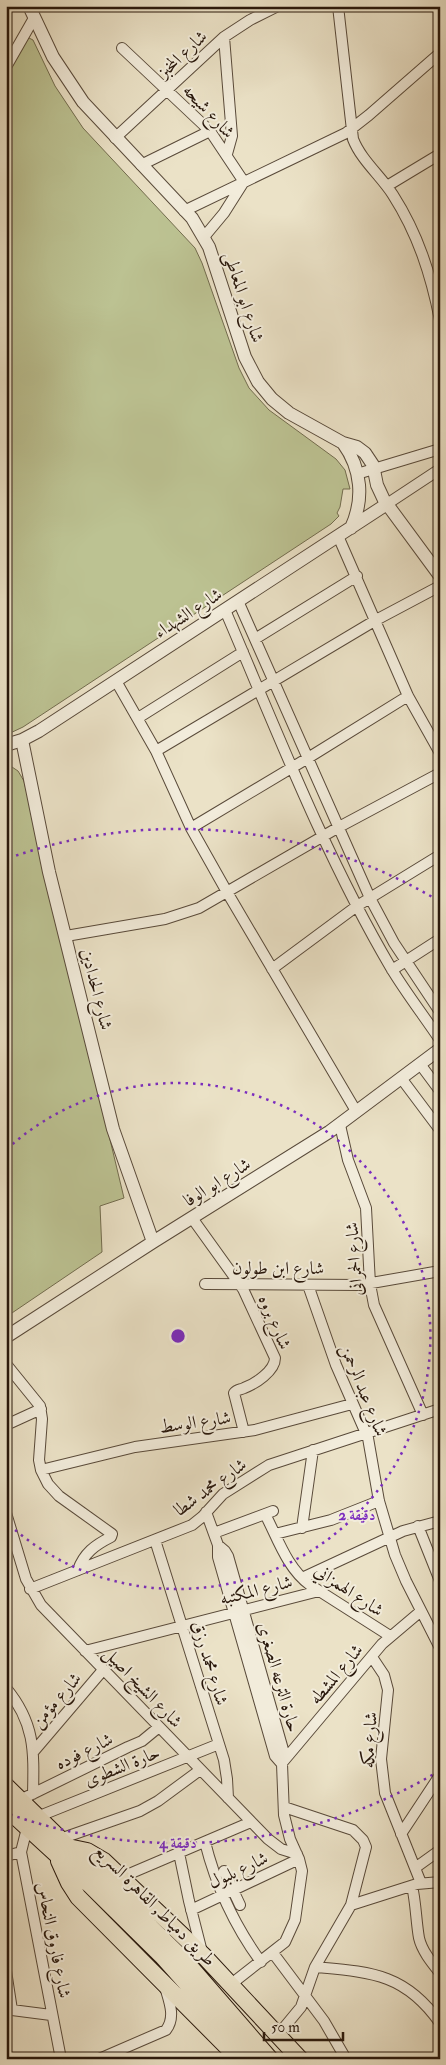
<svg xmlns="http://www.w3.org/2000/svg" width="446" height="2065" font-family="'IM FELL Double Pica',Amiri,serif">
<style>
.green{fill:#bcc292;stroke:#726c4e}
.lines{fill:none;stroke-linecap:round;stroke-linejoin:round}
.minor-casing{stroke:#594a3a;stroke-width:12}
.tertiary-casing{stroke:#594a3a;stroke-width:14}
.trunk-casing{stroke:#28170b;stroke-width:18}
.minor{stroke:#f2ecdb;stroke-width:10}
.tertiary{stroke:#f2ecdb;stroke-width:12}
.trunk{stroke:#ebe2c7;stroke-width:16}
.ring{fill:none;stroke:#7b2cbf;stroke-width:2.5;stroke-dasharray:2.5 5}
.labels{text-anchor:middle;stroke-width:4;stroke-linejoin:round;paint-order:stroke}
.street-label{font-size:18px;fill:#28170b;stroke:#f2ecdb}
.centre{fill:#7b2cbf;stroke:#f2ecdb;stroke-width:2.5}
.ring-label{font-size:15px;text-anchor:middle;font-weight:bold;fill:#7b2cbf;stroke:#f2ecdb;stroke-width:4;stroke-linejoin:round;paint-order:stroke}
</style>
<rect width="100%" height="100%" fill="#ebe2c7"/>
<filter id="stains"><feTurbulence type="fractalNoise" baseFrequency=".004" numOctaves="4"/><feColorMatrix values="0 0 0 0 .2 0 0 0 0 .09 0 0 0 0 .02 0 0 0 .5 -.17"/></filter>
<radialGradient id="worn" r=".72"><stop offset=".6" stop-color="#630" stop-opacity="0"/><stop offset="1" stop-color="#630" stop-opacity=".3"/></radialGradient>
<path class="green" d="M27 37 33 40 55 86 83 128 195 248 202 263 239 368 249 388 269 410 336 459 345 470 350 489H343L340 507 337 513 339 516 331 524 23 727 6 735V72Z
M6 763 18 771 24 781 124 1198 100 1206 102 1252 6 1317Z"/>
<g class="lines">
<g class="minor-casing">
<path id="minor" d="M338 6 353 139C361 160 381 176 393 195 418 234 431 275 440 320
M224 37 232 136 227 154
M122 48 210 131 244 182
M6 67 34 18
M115 138 224 37 250 20 278 6
M141 165 210 131
M387 186 440 154
M184 211 346 133 369 115 440 53
M204 237 224 213 243 183
M357 474 440 449
M387 504 440 469
M338 536 408 696 440 753
M238 601 370 898 394 943 440 1012
M225 610C276 729 325 856 391 968 406 993 424 1016 440 1040
M255 639 357 576
M116 681 156 751 191 828 227 892 356 1111
M138 718 243 652
M156 751 376 620 440 586
M191 828 308 758 408 696
M66 936 165 919 199 908 339 827 440 773
M272 969 357 906 440 855
M392 970 440 939
M420 1064 440 1091
M401 1078 440 1130
M340 1125 348 1160 366 1208 370 1284 374 1305 423 1415
M192 1218 243 1289 275 1358C275 1371 255 1384 244 1388 240 1390 237 1389 234 1393L244 1432
M205 1284 360 1285 440 1271
M308 1285 336 1365 368 1438 379 1501 395 1555 406 1581 440 1648
M6 1364 40 1406 42 1419 39 1460 41 1470 48 1484 59 1496 112 1534 111 1537C95 1545 84 1553 78 1570
M6 1425 41 1409
M41 1470 135 1447 255 1430 352 1404
M206 1512 218 1545V1557L275 1756 282 1764
M6 1513 26 1579 41 1605 268 1839 281 1849 297 1854
M265 1514C278 1539 287 1568 310 1585L390 1636
M418 1526 440 1581
M302 1528 313 1450
M214 1533 273 1511
M275 1534 331 1520 379 1501
M155 1540 224 1760 227 1779 228 1798
M218 1545 225 1551 228 1556 284 1753 282 1764 284 1815 290 1839 299 1859 302 1871 295 1920 285 1942 230 1985
M302 1578 403 1531 440 1521
M30 1589 192 1525 202 1517 223 1494 269 1465 440 1409
M85 1651 319 1591
M372 1657 384 1675 388 1690 381 1759 385 1793 421 1883
M6 1688C35 1723 34 1751 33 1794
M34 1751 103 1670
M282 1763 382 1644 421 1611
M20 1800 128 1747 142 1741 159 1727
M37 1817 219 1744
M27 1828 21 1852 61 2059
M401 1834 440 1775
M60 1839 140 1811 158 1801 200 1770
M205 1842C216 1886 234 1925 261 1962
M179 1853 189 1901 202 1952
M6 1856 21 1852
M415 1868 440 1850
M224 1871 240 1905
M122 1877 251 1822
M412 1886C416 1903 416 1921 419 1938 422 1951 432 1963 440 1973
M351 1905 417 1884 440 1882
M191 1910 299 1859
M273 1953 324 2021 346 2059
M315 1967C370 1972 405 1973 440 2023
M6 1971 12 2010 51 2015
M277 2036 301 2007 315 1967 351 1905 366 1847 363 1840 353 1830 284 1807
M99 2059 166 2030C176 2017 169 2001 165 1987
M436 2059 440 2056"/>
</g>
<g class="tertiary-casing">
<path id="tertiary" d="M29 6 53 57 83 102 192 218 209 247 245 357 258 382 272 399 289 413 343 443 357 447 365 453 373 465 377 485 384 500 440 576
M343 443C362 469 364 500 351 528
M22 740 49 872 113 1129 153 1242
M6 745 22 740 39 731 387 504
M6 1337 153 1242 329 1132 440 1049"/>
</g>
<g class="trunk-casing">
<path id="trunk" d="M6 1786 186 1962 270 2059
M6 1808 90 1885 162 1956 254 2059
M68 1847 87 1851 104 1861 203 1955 300 2059
M59 1861 69 1883 78 1897 239 2059"/>
</g>
<use href="#minor" class="minor"/>
<use href="#tertiary" class="tertiary"/>
<use href="#trunk" class="trunk"/>
</g>
<g class="ring">
<path d="M7 1149A253 253 0 1 1 7 1523"/>
<path d="M439 1771A507 507 0 0 1 9 1814M9 858A507 507 0 0 1 439 901"/>
</g>
<g class="labels">
<g class="street-label">
<text transform="translate(182 54) rotate(-43)" y="6">شارع المخبز</text>
<text transform="translate(209 111) rotate(47)" y="6">شارع شيحه</text>
<text transform="translate(244 297) rotate(72)" y="6">شارع ابو المعاطى</text>
<text transform="translate(188 613) rotate(-33)" y="6">شارع الشهداء</text>
<text transform="translate(97 989) rotate(76)" y="6">شارع الحدادين</text>
<text transform="translate(217 1182) rotate(-32)" y="6">شارع ابو الوفا</text>
<text transform="translate(354 1259) rotate(-94)" y="6">شارع الحمرانى</text>
<text x="278" y="1274">شارع ابن طولون</text>
<text transform="translate(275 1322) rotate(67)" y="6">شارع بروه</text>
<text transform="translate(364 1390) rotate(68)" y="6">شارع عبد الرحمن</text>
<text transform="translate(195 1422) rotate(-8)" y="6">شارع الوسط</text>
<text transform="translate(210 1487) rotate(-36)" y="6">شارع محمد شطا</text>
<text transform="translate(256 1590) rotate(-14)" y="6">شارع المكتبه</text>
<text transform="translate(349 1590) rotate(34)" y="6">شارع الهمزاني</text>
<text transform="translate(210 1663) rotate(73)" y="6">شارع محمد رزق</text>
<text transform="translate(336 1674) rotate(-50)" y="6">شارع المشطه</text>
<text transform="translate(279 1677) rotate(74)" y="6">حارة الترعه الصغرى</text>
<text transform="translate(143 1687) rotate(46)" y="6">شارع الشيخ اصيل</text>
<text transform="translate(56 1700) rotate(-49)" y="6">شارع مؤمن</text>
<text transform="translate(369 1740) rotate(-86)" y="6">شارع مكه</text>
<text transform="translate(84 1751) rotate(-26)" y="6">شارع فوده</text>
<text transform="translate(122 1766) rotate(-22)" y="6">حارة الشطوى</text>
<text transform="translate(238 1870) rotate(-25)" y="6">شارع بلبول</text>
<text transform="translate(155 1905) rotate(45)" y="6">طريق دمياط, القاهرة السريع</text>
<text transform="translate(54 1940) rotate(79)" y="6">شارع فاروق النحاس</text>
</g>
</g>
<circle cx="178" cy="1336" r="8" class="centre"/>
<g class="ring-label">
<text x="357" y="1520">2 دقيقة</text>
<text x="178" y="1848">4 دقيقة</text>
</g>
<rect width="446" height="2065" fill="none" stroke="#ebe2c7" stroke-width="25"/>
<rect x="8" y="8" width="431" height="2050" fill="none" stroke="#28170b" stroke-width="2.5"/>
<rect x="12" y="12" width="421" height="2040" fill="none" stroke="#28170b"/>
<path d="M264 2032v8h79v-8" fill="none" stroke="#28170b" stroke-width="2.5"/>
<text x="271" y="2032" font-size="15" fill="#28170b" stroke="#f2ecdb" stroke-width="4" paint-order="stroke">50 m</text>
<rect width="100%" height="100%" filter="url(#stains)"/>
<rect width="100%" height="100%" fill="url(#worn)"/>
</svg>
